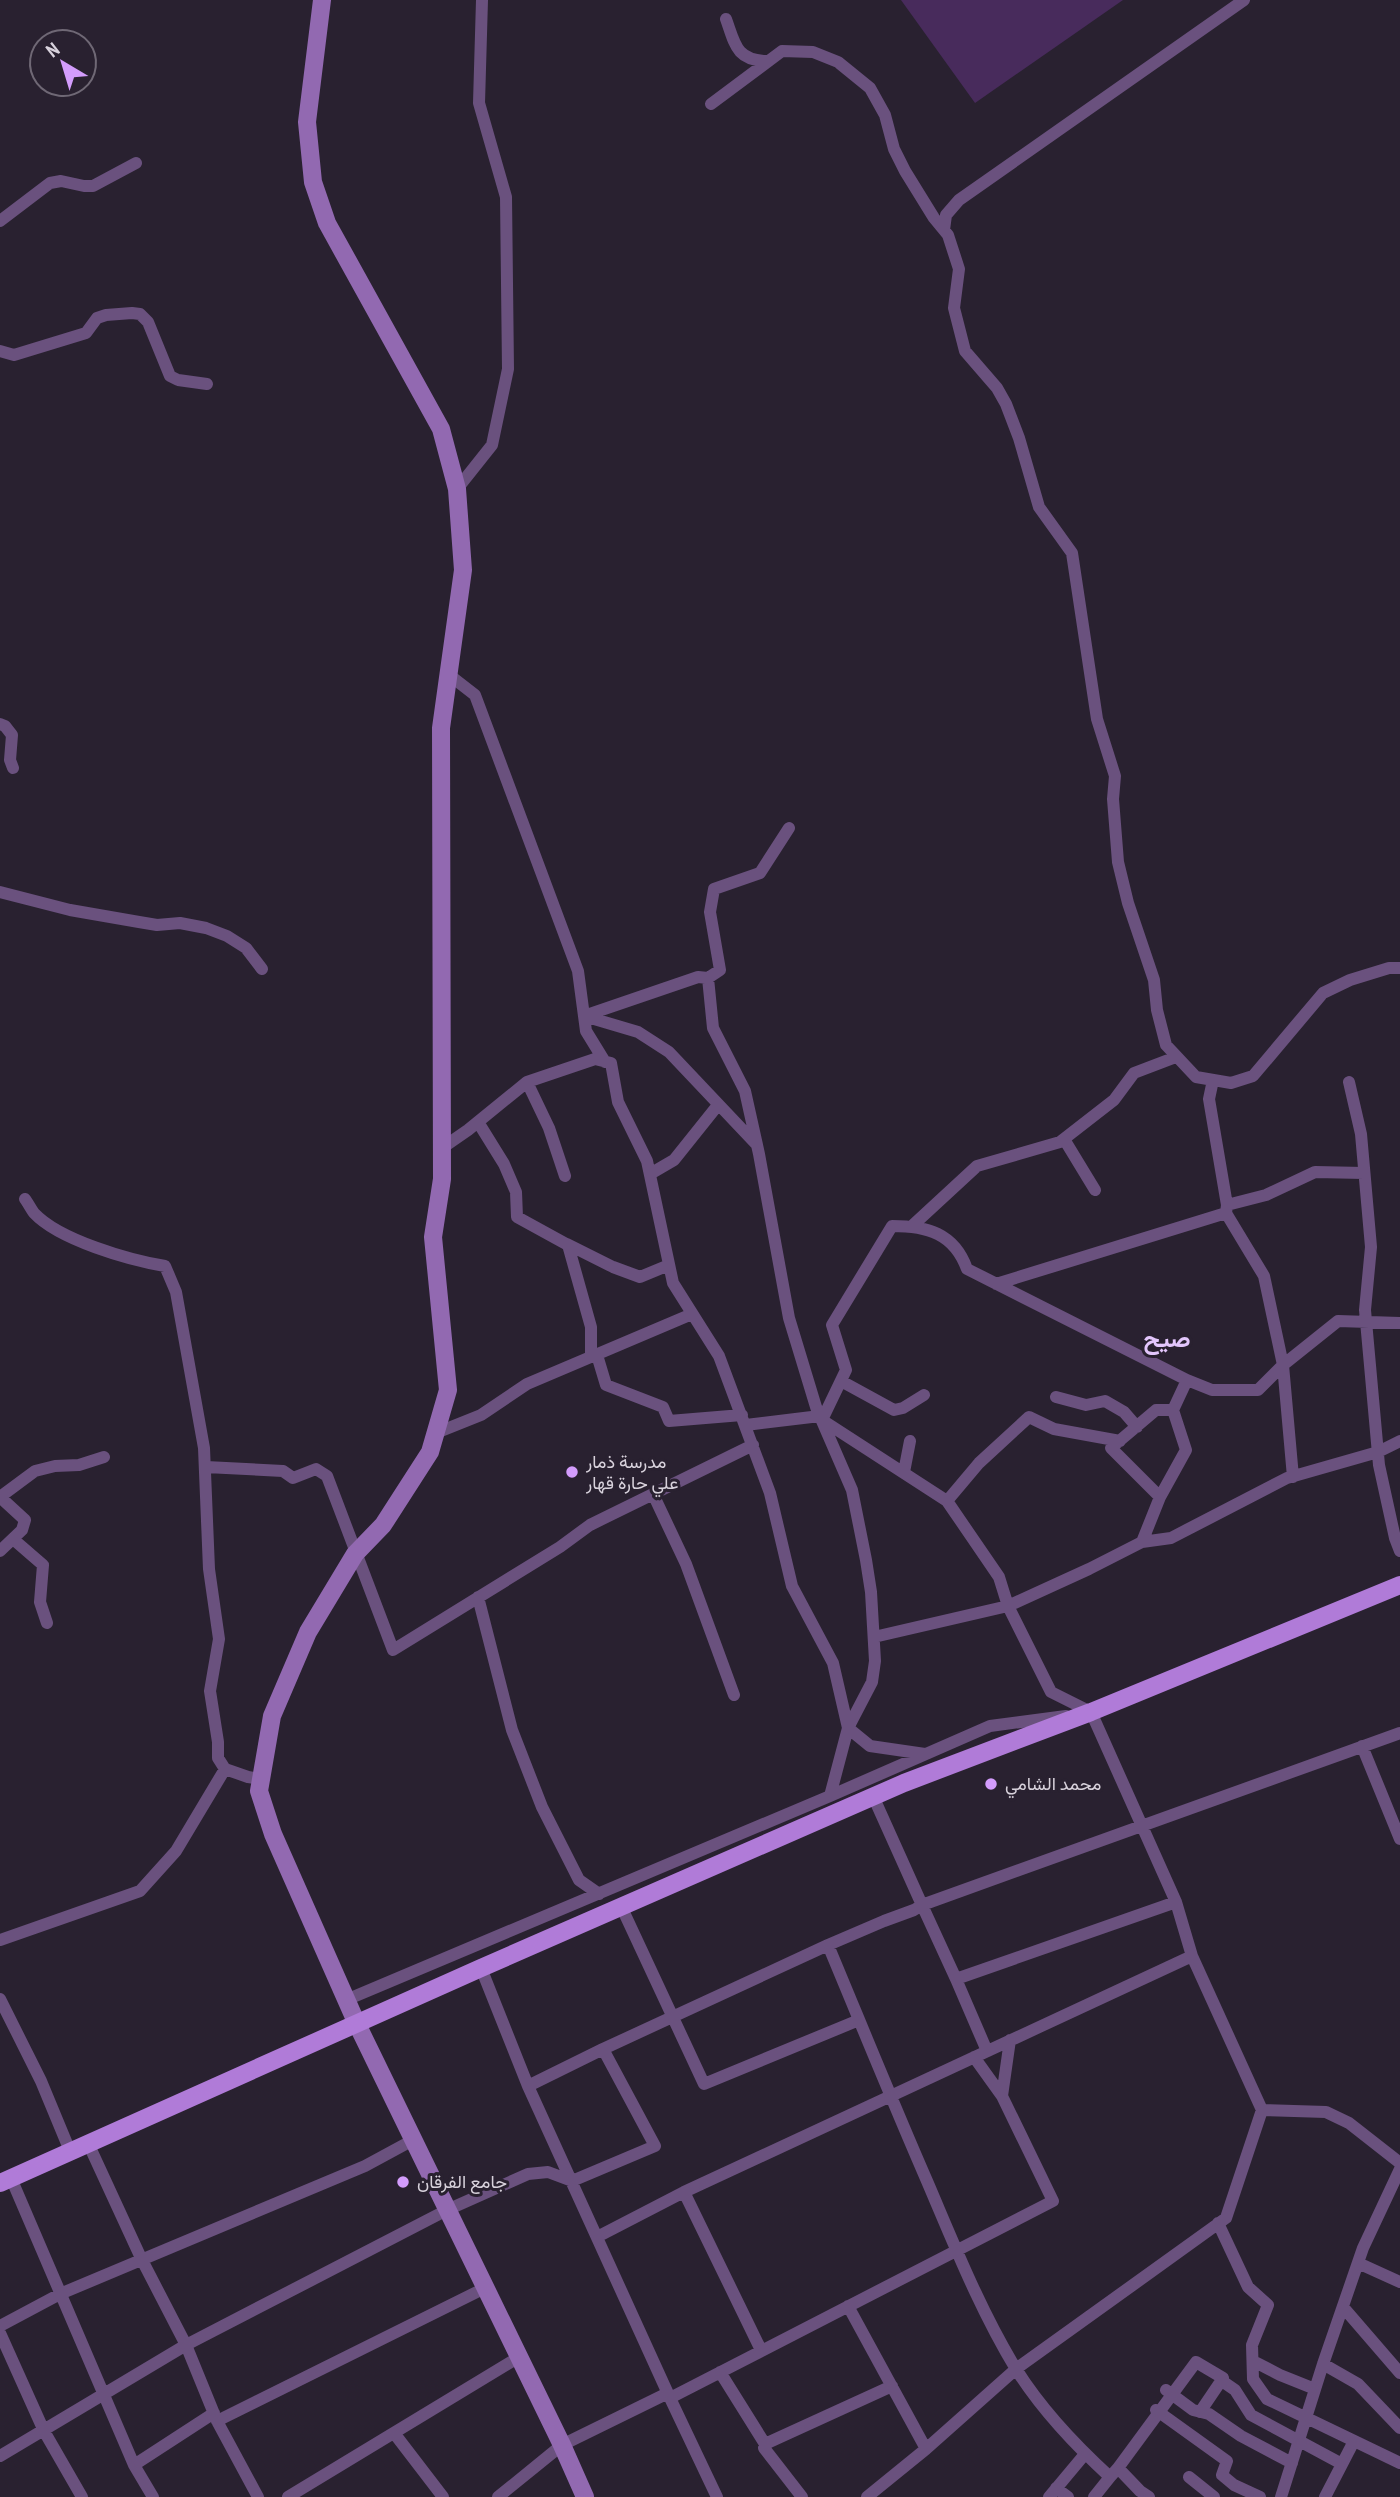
<svg xmlns="http://www.w3.org/2000/svg" width="1400" height="2497" font-family="'PT Sans Narrow',Vazirmatn,sans-serif">
<style>
.green{fill:#482b5c}
.lines{fill:none;stroke-linecap:round;stroke-linejoin:round}
.street{stroke:#6a517e;stroke-width:12}
.secondary{stroke:#9269b1;stroke-width:18}
.primary{stroke:#b07bd8;stroke-width:18}
.poi-dot{fill:#d39cfc;stroke:#292130;stroke-width:2.5}
.labels{text-anchor:middle;stroke-width:6;stroke-linejoin:round;paint-order:stroke}
.poi-label{font-size:18px;fill:#d8d2dc;stroke:#292130;text-anchor:start}
.district-label{font-size:24px;font-weight:bold;fill:#e3c6fc;stroke:#292130}
</style>
<rect width="100%" height="100%" fill="#292130"/>
<path class="green" d="M901 0H1123L975 103Z"/>
<g class="lines">
<path class="street" d="M726 19C735 44 736 60 766 61
M711 104 782 51 813 52 838 62 870 88 885 115 894 149 905 171 934 218 948 235 959 269 954 308 965 351 997 388 1006 404 1019 438 1039 507 1072 553 1097 719 1115 776 1113 799 1118 862 1128 903 1154 980 1157 1010 1166 1045 1196 1077 1231 1083 1253 1076 1323 993 1350 980 1389 968H1400
M0 221 50 183 61 181 84 186H93L136 163
M944 230 946 215 959 200 1244 0
M0 351 14 355 86 333 97 318 106 315 132 313 140 314 148 322 170 376 178 380 207 384
M457 489 492 445 508 369 506 197 479 103 482 0
M448 674 475 695 578 971 586 1031 605 1062
M0 724 5 726 12 735 10 760 13 768
M789 828 760 873 714 889 710 912 720 970 708 978 713 1028 745 1091 759 1154 789 1318 816 1407 852 1490 866 1560 871 1592 875 1661 872 1682 848 1728 870 1746 925 1754
M0 892 70 910 139 922 157 925 180 923 206 928 227 936 246 948 262 969
M584 1016 638 1032 669 1052 757 1145
M584 1016 698 977 708 978
M527 1082 595 1059 611 1063 618 1102 647 1161 673 1283 719 1356 770 1493 792 1586 833 1663 848 1728 830 1796
M1349 1082 1361 1134 1371 1247 1365 1310 1379 1465 1395 1538 1400 1551
M478 1122 504 1164 516 1192 517 1217 568 1245 591 1327V1357
M1064 1139 1095 1190
M442 1148 468 1130 527 1082 549 1128 565 1176
M650 1174 674 1160 718 1105
M25 1199C28 1203 31 1209 34 1213 59 1240 129 1260 165 1266L176 1292 204 1448 209 1569 219 1639 210 1691 218 1742V1758L225 1769 248 1777 261 1779
M1227 1205 1266 1195 1315 1172 1364 1173
M1226 1213 1264 1276 1283 1365 1293 1477
M912 1226 977 1166 1060 1142 1114 1100 1134 1073 1176 1057
M567 1244 613 1267 640 1277 669 1265
M996 1284 1226 1213 1227 1205 1209 1099 1213 1080
M597 1355 606 1385 663 1407 669 1421 742 1415
M1187 1380 1212 1390H1258L1283 1365 1338 1321 1400 1323
M841 1381 894 1410 903 1408 924 1395
M1056 1397 1086 1405 1105 1401 1124 1412 1137 1427
M746 1425 820 1416
M436 1433 481 1415 527 1384 692 1314
M206 1467 283 1471 293 1478 316 1469 327 1476 393 1650 560 1547 590 1525 753 1445
M904 1472 910 1441
M653 1494 686 1564 734 1695
M0 1497 35 1471 55 1466 79 1465 104 1457
M0 1497 25 1520 22 1530 0 1551
M1160 1497 1111 1448 1156 1410H1173
M947 1501 979 1463 1029 1417 1054 1429 1120 1441
M13 1539 43 1565 40 1602 47 1623
M478 1597 512 1730 542 1807 579 1880 599 1894
M874 1637 1008 1606 1089 1569 1142 1542 1171 1538 1287 1478 1378 1452 1400 1441
M1362 1746 1400 1839
M873 1796 922 1905 914 1910 884 1921 828 1945C861 2024 893 2103 927 2181 954 2244 980 2310 1016 2369 1041 2409 1076 2446 1110 2477L1118 2468 1140 2491 1149 2497
M621 1906 704 2084 859 2020
M0 1940 140 1891 176 1851 225 1769
M481 1968 528 2086 670 2398
M956 1979 922 1905 1400 1733
M0 1999 41 2081 70 2151
M346 2000 830 1796 990 1726 1066 1716
M603 2049 828 1945
M987 2051 956 1979 1176 1902
M974 2057 1002 2096
M1262 2110 1326 2112 1349 2123 1400 2163
M88 2143 141 2258 186 2345 217 2421 258 2497
M11 2178 134 2465 153 2497
M1218 2223 1248 2287 1268 2305 1252 2345 1253 2379 1267 2399 1400 2463
M597 2237 684 2192
M1358 2263 1400 2282
M848 2306 926 2449
M1343 2307 1400 2373
M0 2326 60 2294 365 2166 413 2140
M0 2333 44 2431 82 2497
M761 2350 684 2192 1192 1956
M1253 2361 1280 2375 1315 2389
M1323 2364 1358 2384 1400 2428
M720 2372 765 2444 892 2386
M1222 2381 1235 2390 1251 2415 1342 2464
M1166 2390 1193 2410 1209 2414 1241 2436 1292 2463
M1156 2410 1227 2461 1222 2475 1234 2485 1260 2497
M217 2421 485 2288
M394 2433 443 2497
M765 2444 764 2448 802 2497
M0 2456 186 2345 447 2210 528 2174 548 2172 572 2181 655 2146 603 2049 528 2086
M134 2465 214 2413
M1118 2468 1196 2362 1223 2378 1200 2412
M1189 2477 1214 2497
M1056 2488 1068 2497
M288 2497 519 2357
M498 2497 562 2445 668 2393
M717 2497 670 2398 1053 2201 1002 2096 1010 2040
M867 2497 926 2449 1016 2369 1226 2218 1262 2110 1192 1956 1176 1902 1091 1712 1051 1692 1008 1606 999 1577 947 1501 822 1420 846 1370 832 1325 892 1226C927 1226 954 1233 967 1269L1187 1380 1173 1410 1186 1450 1160 1497 1142 1542
M1049 2497 1085 2454
M1094 2497 1110 2477
M1281 2497 1323 2364 1363 2248 1400 2169
M1325 2497 1354 2441"/>
<path class="secondary" d="M322 0 307 122 313 182 327 223 441 429 457 489 463 570 441 728 442 1179 433 1237 448 1390 430 1452 383 1525 355 1554 308 1632 272 1716 259 1791 273 1834 357 2024 562 2445 585 2497"/>
<path class="primary" d="M0 2183 481 1968 904 1783 1091 1712 1400 1585"/>
</g>
<g class="poi-dot">
<circle cx="572" cy="1472" r="7"/>
<circle cx="991" cy="1784" r="7"/>
<circle cx="403" cy="2182" r="7"/>
</g>
<g class="labels">
<g class="poi-label">
<text x="586" y="1468">مدرسة ذمار<tspan x="586" dy="21">علي حارة قهار</tspan></text>
<text x="1005" y="1790">محمد الشامي</text>
<text x="417" y="2188">جامع الفرقان</text>
</g>
<g class="district-label">
<text x="1167" y="1347">صيح</text>
</g>
</g>
<g transform="translate(63 63) rotate(322)"><circle r="33" fill="#292130" stroke="#6f6875" stroke-width="2"/>
<path d="M0-5L12 26L0 18L-12 26Z" fill="#d39cfc"/>
<text y="-10" font-size="19" font-weight="bold" text-anchor="middle" fill="#d8d2dc">N</text>
</g>
</svg>
